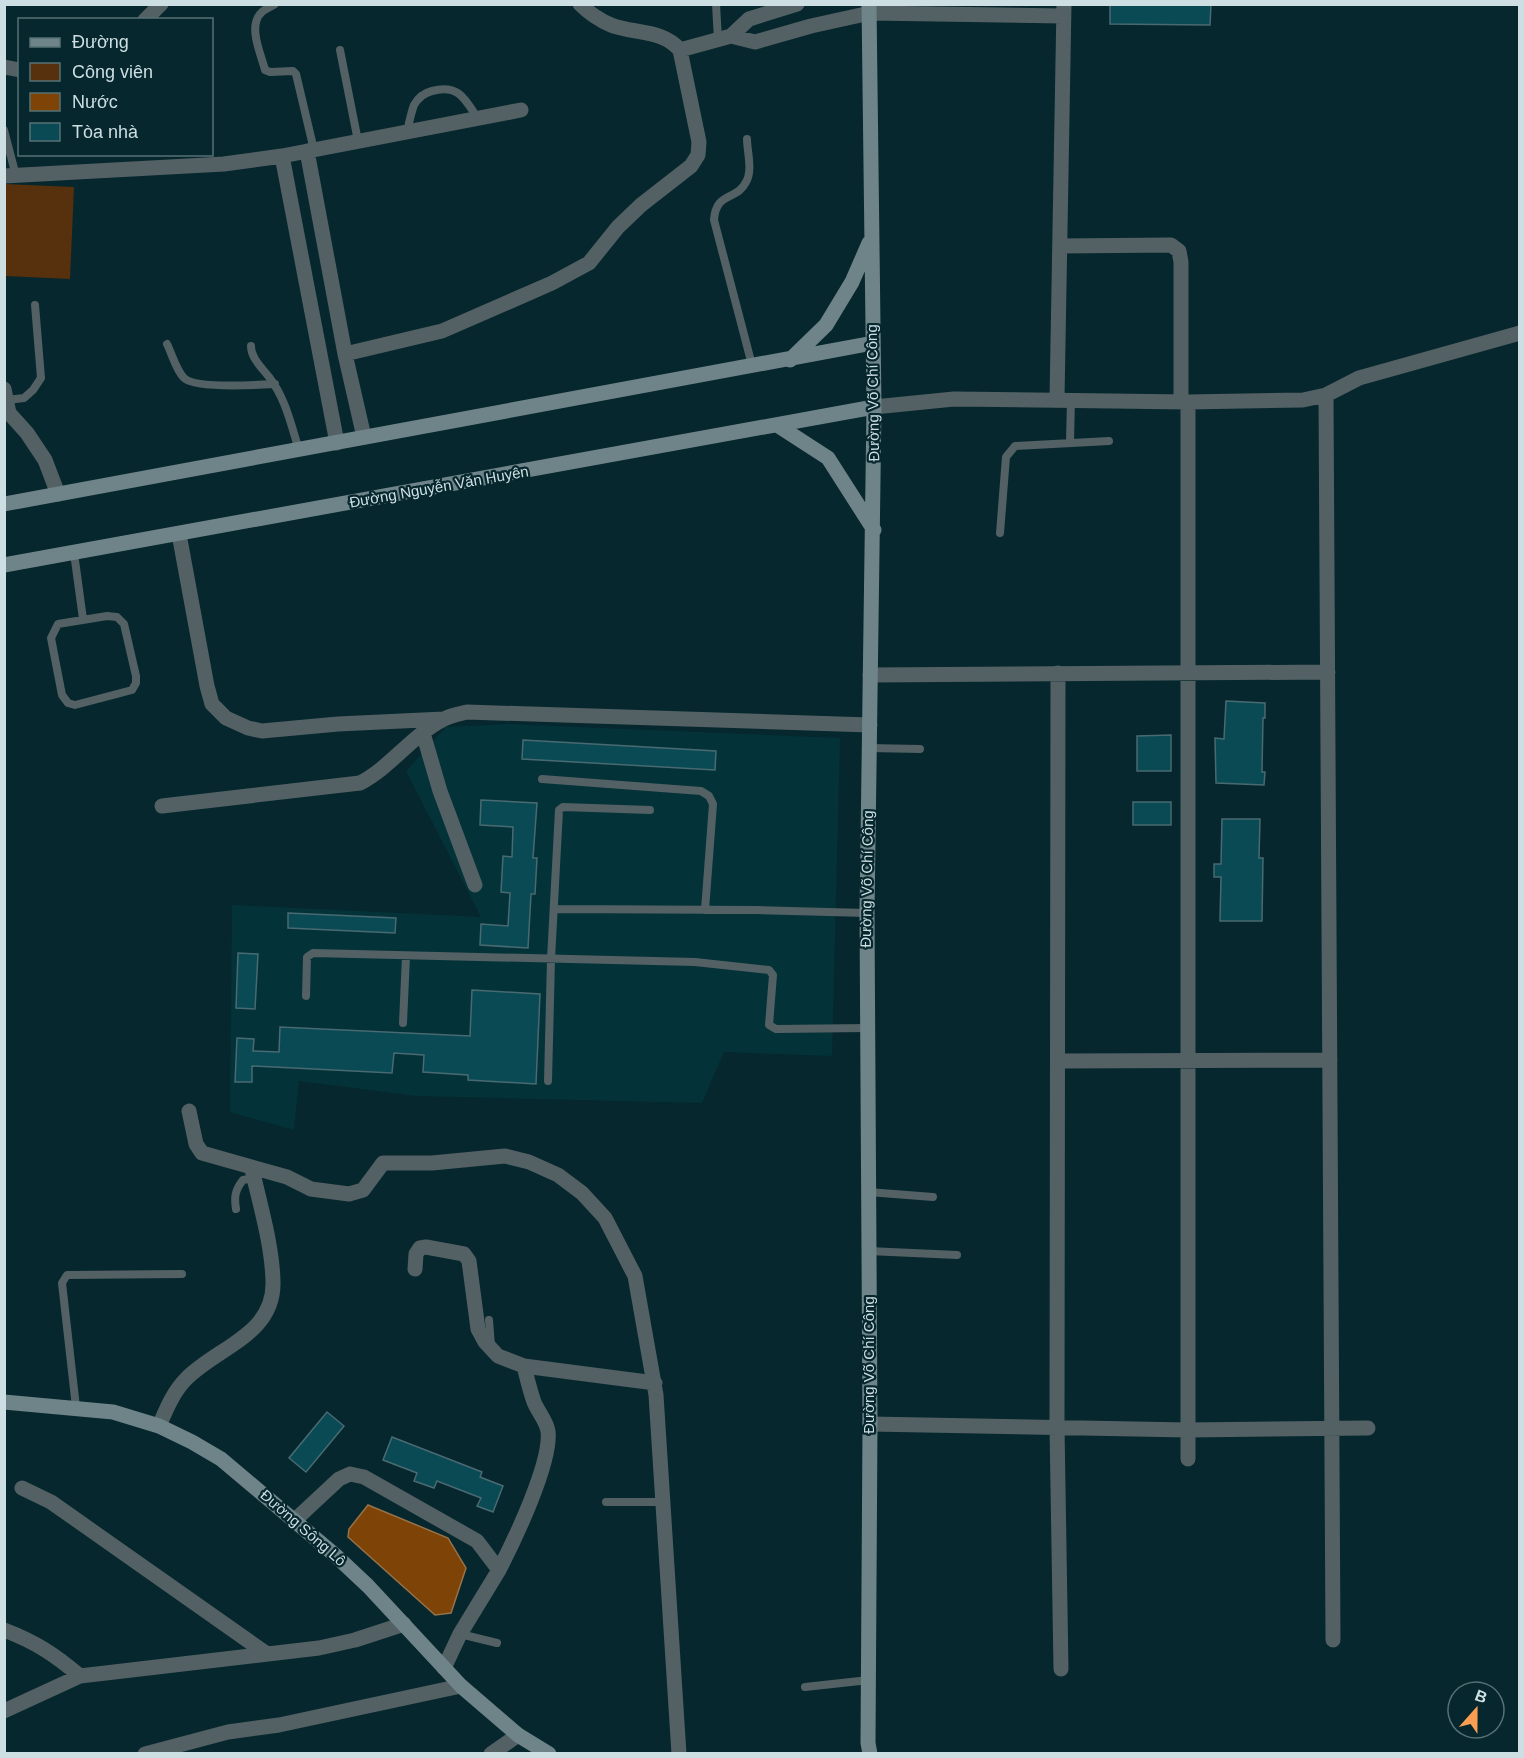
<svg xmlns="http://www.w3.org/2000/svg" width="1524" height="1758" font-family="Arial,sans-serif">
<style>
.built{fill:#043239}
.green{fill:#57300e}
.water{fill:#7e4307;stroke:#967249;stroke-width:1.5}
.building{fill:#094a55;stroke:#4a6a71;stroke-width:1.5}
.lines{fill:none;stroke-linecap:round;stroke-linejoin:round}
.lane{stroke:#536164;stroke-width:8}
.street{stroke:#536164;stroke-width:15}
.secondary{stroke:#6f8489;stroke-width:15}
.labels{text-anchor:middle;stroke-width:4.5;stroke-linejoin:round;paint-order:stroke}
.street-label{font-size:15px;fill:#cedfe3;stroke:#06272d}
</style>
<rect width="100%" height="100%" fill="#06272d"/>
<path class="built" d="M508 724 840 738 832 1056 724 1052 702 1103 417 1096 299 1081 294 1130 230 1112 232 905 481 917 406 771 446 727Z"/>
<path class="green" d="M5 184 74 187 70 279 5 276Z"/>
<path class="water" d="M368 1505 448 1538 466 1568 451 1613 435 1615 348 1537 349 1529Z"/>
<path class="building" d="M1110 4H1211L1210 25 1110 24Z
M1226 701 1265 703V718H1263L1262 772H1265L1264 785 1216 783 1215 738 1224 739Z
M1171 735V771H1137V736Z
M523 740 716 751 715 770 522 759Z
M481 800 537 803 533 858H537L535 894H531L528 948 480 945 481 924 508 926 510 893 501 892 503 856 512 857 513 827 480 825Z
M1133 802H1171V825H1133Z
M1222 819H1260L1259 858H1263L1262 921H1220L1221 877H1214V864H1221Z
M288 913 396 918 395 933 288 928Z
M238 953 258 954 255 1009 236 1008Z
M472 990 540 994 536 1084 468 1080V1075L423 1072 424 1055 394 1053 392 1073 252 1066V1082H235L237 1038 254 1039 253 1051 279 1052 280 1027 470 1036Z
M327 1412 344 1426 306 1472 289 1458Z
M392 1437 482 1472 480 1477 503 1486 493 1512 477 1506 481 1498 437 1481 434 1488 414 1481 417 1473 383 1460Z"/>
<g class="lines">
<path class="lane" d="M275 4C271 7 265 9 262 12 247 25 261 54 265 70L270 72 293 71 296 74 314 150
M716 4 718 40
M340 50 358 141
M4 130 16 176
M407 132C409 123 411 113 414 105 418 98 424 93 432 91 459 84 465 99 478 119
M747 139C747 151 753 171 746 182 737 201 716 191 714 220L752 365
M167 344C172 354 176 370 184 378 195 389 258 385 275 384
M251 346C251 358 262 368 269 377 286 399 291 425 299 450
M7 400 24 398 33 390 41 378 35 305
M1070 442 1071 399
M1000 533 1006 457 1015 446 1109 441
M74 553 83 619
M107 616 117 617 124 624 136 676V683L132 690 75 705 68 703 62 695 51 638 58 624Z
M869 748 920 749
M542 779 701 791 709 796 713 804 705 910
M554 909 757 910 867 913
M306 996 307 957 313 953 695 962 769 970 773 975 769 1025 776 1029 867 1028
M403 1023 406 956
M548 1081 551 959 559 810 563 807 650 810
M868 1192 933 1197
M236 1209C234 1197 235 1190 243 1180L254 1178
M868 1251 957 1255
M489 1320 491 1346
M76 1407 62 1283 67 1275 182 1274
M606 1502H663
M460 1634 497 1643
M805 1687 869 1680"/>
<path class="street" d="M580 4C589 13 599 20 611 25 634 34 662 29 680 50L731 36 749 19 797 4
M145 20 161 4
M731 36 755 42 811 26 870 13 1064 16
M4 67 20 70
M307 151 345 354 364 437
M282 156 337 443
M4 176 224 164 282 156 521 110
M1060 246 1171 245 1179 251 1181 262V401
M345 354 442 331 552 283 589 263 618 227 641 205 691 166 698 155 699 142 680 50
M4 389 9 413 27 433 45 460 58 494
M1326 395 1333 1640
M1057 399 1064 4
M1188 402V1459
M874 407 954 399 1188 402 1303 400 1326 395 1359 378 1520 333
M179 534 207 686 212 704 226 718 248 728 262 731 338 724 444 719
M1058 673 1057 1427 1061 1669
M870 675 1328 672
M423 733 440 791 475 885
M162 806 360 783C391 767 412 735 444 719 451 715 459 714 467 712L870 725
M1059 1061 1330 1060
M189 1111 196 1144 202 1153 287 1177 311 1189 349 1194 363 1190 383 1163H432L505 1156 529 1162 558 1175 582 1193 605 1218 635 1276 656 1395 679 1754
M415 1269 416 1254 420 1248 426 1247 464 1254 469 1261 478 1329 485 1342 498 1356 524 1366 655 1383
M870 1424 1188 1430 1368 1428
M159 1426C166 1410 173 1392 186 1379 217 1347 275 1335 273 1281 272 1244 260 1205 252 1169
M22 1488 51 1502 267 1654
M295 1520 339 1479 350 1474 364 1477 477 1541 499 1570 460 1634 444 1668
M499 1570C514 1541 552 1462 548 1431 546 1420 538 1412 534 1402 530 1391 527 1378 524 1366
M4 1630C36 1642 55 1655 80 1676
M4 1711 80 1676 319 1648 355 1640 404 1624
M145 1754 228 1732 279 1725 461 1686
M491 1754 518 1735"/>
<path class="secondary" d="M869 4 874 407 867 913 870 1424 868 1743 870 1754
M790 360 826 325 852 282 869 243
M777 425 828 458 874 530
M4 504 873 343
M4 565 874 407
M4 1402 113 1412 159 1426 192 1442 221 1459 335 1555 368 1586 461 1686 518 1735 549 1754"/>
</g>
<g class="labels">
<g class="street-label">
<text transform="translate(873 393) rotate(-91)" y="5">Đường Võ Chí Công</text>
<text transform="translate(439 487) rotate(-10)" y="5">Đường Nguyễn Văn Huyên</text>
<text transform="translate(867 879) rotate(-89)" y="5">Đường Võ Chí Công</text>
<text transform="translate(869 1365) rotate(-90)" y="5">Đường Võ Chí Công</text>
<text transform="translate(303 1528) rotate(41)" y="5">Đường Sông Lô</text>
</g>
</g>
<rect width="1524" height="1758" fill="none" stroke="#cedfe3" stroke-width="12"/>
<rect x="18" y="18" width="195" height="138" fill="#06272d" stroke="#567176" stroke-width="1.5"/>
<rect x="30" y="38" width="30" height="9" fill="#6f8489" stroke="#567176" stroke-width="1.5"/>
<text x="72" y="48" font-size="18" fill="#cedfe3">Đường</text>
<rect x="30" y="63" width="30" height="18" fill="#57300e" stroke="#567176" stroke-width="1.5"/>
<text x="72" y="78" font-size="18" fill="#cedfe3">Công viên</text>
<rect x="30" y="93" width="30" height="18" fill="#7e4307" stroke="#567176" stroke-width="1.5"/>
<text x="72" y="108" font-size="18" fill="#cedfe3">Nước</text>
<rect x="30" y="123" width="30" height="18" fill="#094a55" stroke="#567176" stroke-width="1.5"/>
<text x="72" y="138" font-size="18" fill="#cedfe3">Tòa nhà</text>
<g transform="translate(1476 1710) rotate(21)"><circle r="28" fill="#06272d" stroke="#567176" stroke-width="1.5"/>
<path d="M0-4.5L10 22L0 15L-10 22Z" fill="#fb9e51"/>
<text y="-9" font-size="16" font-weight="bold" text-anchor="middle" fill="#cedfe3">B</text>
</g>
</svg>
